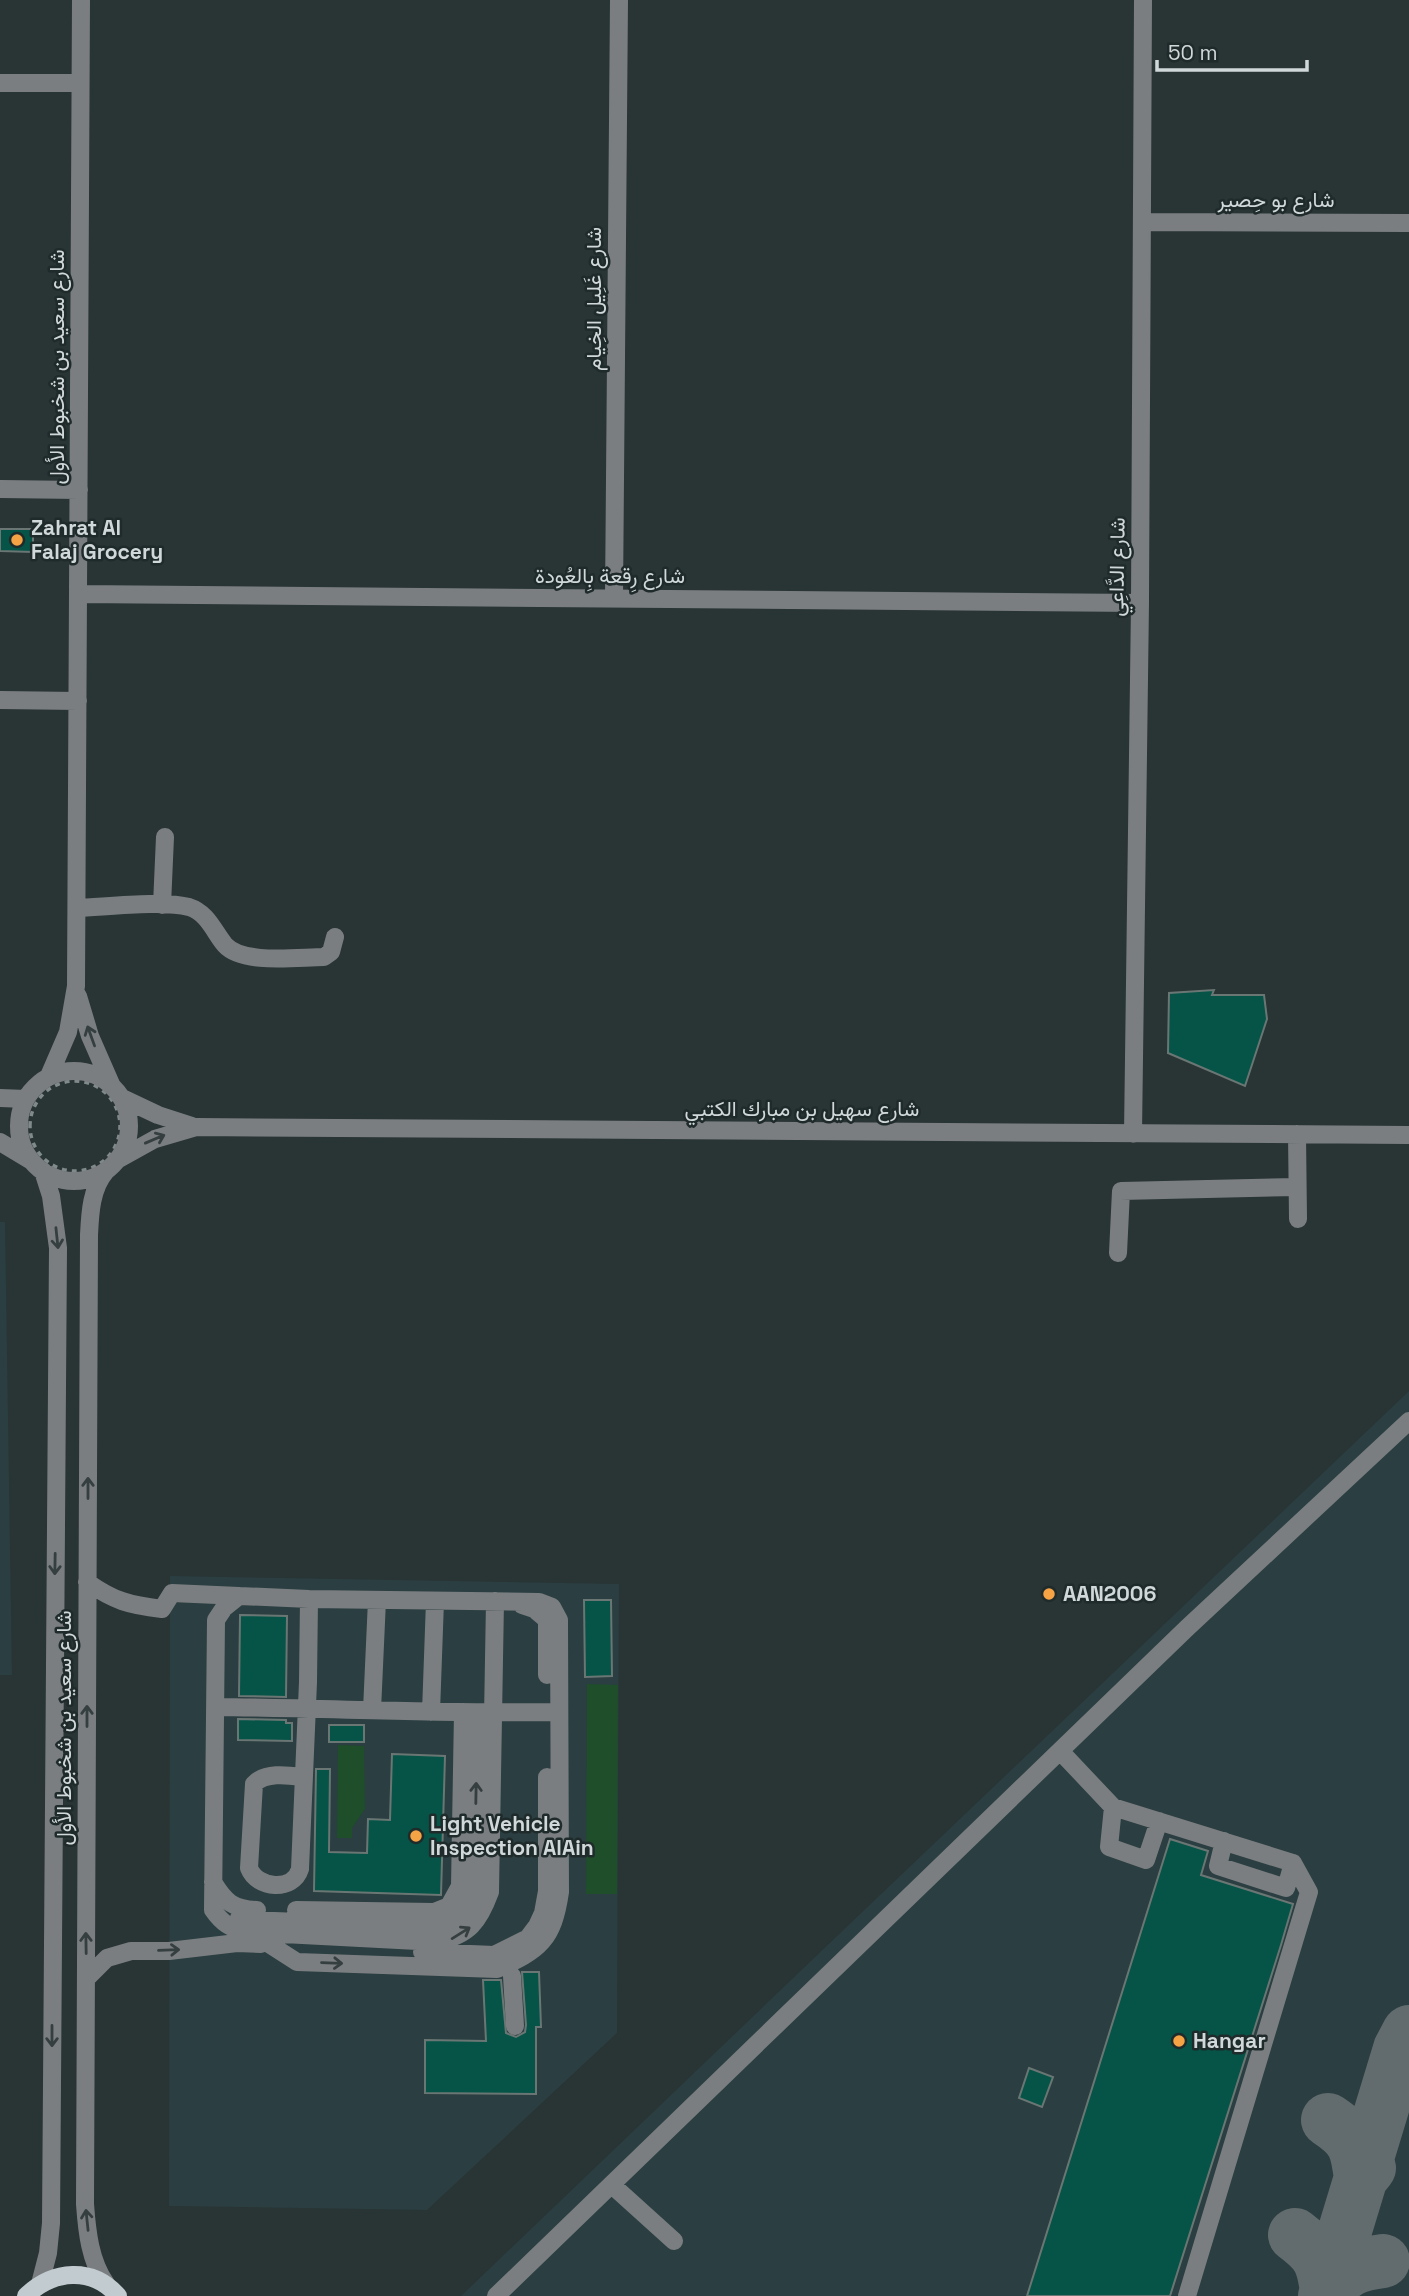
<svg xmlns="http://www.w3.org/2000/svg" width="1409" height="2296" font-family="'Space Grotesk',Vazirmatn,sans-serif">
<style>
.built{fill:#2b3e41}
.green{fill:#1e4e2a}
.lines{fill:none;stroke-linecap:round;stroke-linejoin:round}
.taxiway{stroke:#626c6e;stroke-width:54}
.building{fill:#055447;stroke:#6a7673;stroke-width:2}
.path{stroke:#818a8b;stroke-width:3.5;stroke-dasharray:5 5;stroke-linecap:butt}
.minor{stroke:#7a7e81;stroke-width:18}
.major{stroke:#c1cbd0;stroke-width:18}
.oneway{stroke:#363f40}
.poi-dot{fill:#f5a345;stroke:#1f2a2b;stroke-width:2.5}
.labels{text-anchor:middle;stroke-width:5;stroke-linejoin:round;paint-order:stroke}
.street-label{font-size:21px;fill:#d1d8d9;stroke:#1f2a2b}
.poi-label{font-size:21px;font-weight:bold;fill:#d1d8d9;stroke:#1f2a2b;text-anchor:start}
</style>
<rect width="100%" height="100%" fill="#293435"/>
<path class="built" d="M0 1222H5L12 1675H0Z
M1409 1391V2296H461L836 1937Z
M170 1576 619 1584 617 2033 427 2210 169 2206Z"/>
<path class="green" d="M587 1684 618 1685 617 1894H586Z
M338 1745 364 1746 365 1809 352 1828V1838H337Z"/>
<g class="lines">
<path class="taxiway" d="M1328 2120C1355 2138 1357 2147 1361 2178L1369 2168
M1295 2235C1319 2253 1323 2261 1327 2291 1345 2269 1354 2265 1383 2261
M1325 2296 1400 2049 1409 2032"/>
</g>
<path class="building" d="M0 529H33V552L0 551Z
M1214 990 1212 995H1264L1267 1019 1245 1086 1168 1053 1169 993Z
M584 1600H611L612 1676 585 1677Z
M240 1615 287 1616 286 1697 239 1696Z
M238 1719 286 1720V1723H292V1741L238 1740Z
M329 1725H364V1742H329Z
M392 1754 445 1756 441 1895 314 1891 316 1769H330L329 1852 367 1853 368 1819 390 1820Z
M1170 1839 1208 1851 1201 1875 1293 1904 1281 1945 1170 2296H1027Z
M522 1972H539L541 2027H536V2094L425 2093V2040L486 2041 483 1980H501L506 2033 516 2037 525 2032 526 2025Z
M1029 2068 1053 2077 1042 2107 1019 2098Z"/>
<g class="lines">
<path class="path" d="M30 1126a45 45 0 1 1 90 0a45 45 0 1 1-90 0Z"/>
<path class="minor" d="M0 83H79
M1143 222 1409 223
M0 489 79 490
M79 594 1140 603
M614 598 619 0
M0 700 78 701
M162 905 165 837
M77 908C105 907 163 900 189 907 208 913 214 932 225 945 243 965 298 957 324 957L331 952 335 937
M78 996 90 1036 111 1084
M19 1126a55 55 0 1 1 110 0a55 55 0 1 1-110 0Z
M49 1076 68 1032 76 986 81 0
M0 1098 26 1099
M122 1098 158 1115 192 1126
M1133 1134 1140 603 1143 0
M1297 1134 1298 1219
M0 1142 30 1160
M119 1159 155 1139 196 1127 1409 1135
M1118 1253 1121 1191 1297 1187
M87 1582C114 1601 129 1605 162 1609L172 1593
M172 1593 309 1599 539 1602 552 1607 559 1620 560 1892C553 1940 540 1950 497 1969L297 1962 269 1944
M239 1596 224 1608 216 1620 213 1910C222 1923 230 1928 245 1932L437 1942C469 1935 479 1922 490 1892L495 1601
M522 1605 534 1609 547 1620V1675
M215 1707C330 1708 444 1714 558 1712
M372 1710 377 1600
M431 1712 435 1601
M1061 1752 1113 1807 1293 1863 1309 1892 1187 2296
M303 1777C287 1775 265 1772 254 1784L249 1868C257 1889 293 1892 300 1869L308 1682 309 1599
M1113 1807 1109 1847 1146 1860 1159 1821
M1224 1841 1218 1866 1286 1888 1293 1863
M213 1882C225 1902 233 1909 257 1910
M296 1910 434 1912 449 1906 460 1886 463 1712
M239 1918 244 1920 436 1927C458 1921 467 1910 475 1889L477 1713
M422 1952 494 1955 528 1938 537 1926 543 1913 547 1891V1777
M512 1976 515 2026
M86 1979 107 1958 131 1951H169L237 1943 261 1944
M612 2185 674 2241
M40 2284 48 2253 51 2223 58 1248 51 1196 43 1171
M106 2284C90 2261 87 2232 85 2204L89 1235C90 1214 91 1188 106 1171
M496 2296 1187 1628 1409 1421"/>
<path class="major" d="M26 2296C53 2270 92 2266 118 2296"/>
</g>
<defs><path id="oneway-shaft" d="M-6 0H5M1.5-3L5.5 0L1.5 3" fill="none" stroke-width="1.6" stroke-linecap="round" stroke-linejoin="round" transform="scale(1.75)"/></defs>
<g class="oneway">
<use href="#oneway-shaft" transform="translate(91 1036) rotate(-110)"/>
<use href="#oneway-shaft" transform="translate(155 1139) rotate(-23)"/>
<use href="#oneway-shaft" transform="translate(57 1238) rotate(84)"/>
<use href="#oneway-shaft" transform="translate(88 1488) rotate(-90)"/>
<use href="#oneway-shaft" transform="translate(55 1564) rotate(91)"/>
<use href="#oneway-shaft" transform="translate(87 1716) rotate(-90)"/>
<use href="#oneway-shaft" transform="translate(476 1793) rotate(-89)"/>
<use href="#oneway-shaft" transform="translate(461 1933) rotate(-32)"/>
<use href="#oneway-shaft" transform="translate(86 1943) rotate(-91)"/>
<use href="#oneway-shaft" transform="translate(169 1950) rotate(-2)"/>
<use href="#oneway-shaft" transform="translate(332 1963) rotate(2)"/>
<use href="#oneway-shaft" transform="translate(52 2036) rotate(90)"/>
<use href="#oneway-shaft" transform="translate(87 2220) rotate(-96)"/>
</g>
<g class="poi-dot">
<circle cx="17" cy="540" r="7"/>
<circle cx="1049" cy="1594" r="7"/>
<circle cx="416" cy="1836" r="7"/>
<circle cx="1179" cy="2041" r="7"/>
</g>
<g class="labels">
<g class="street-label">
<text x="1276" y="207">شارع بو حِصير</text>
<text transform="translate(594 299) rotate(-90)" y="7">شارع غَلِيل الخِيام</text>
<text transform="translate(57 367) rotate(-90)" y="7">شارع سعيد بن شخبوط الأول</text>
<text transform="translate(1117 567) rotate(-89)" y="7">شارع الدَّاعِي</text>
<text x="610" y="583">شارع رِقعة بِالعُودة</text>
<text x="802" y="1116">شارع سهيل بن مبارك الكتبي</text>
<text transform="translate(64 1728) rotate(-90)" y="7">شارع سعيد بن شخبوط الأول</text>
</g>
<g class="poi-label">
<text x="31" y="535">Zahrat Al<tspan x="31" dy="24">Falaj Grocery</tspan></text>
<text x="1063" y="1601">AAN2006</text>
<text x="430" y="1831">Light Vehicle<tspan x="430" dy="24">Inspection AlAin</tspan></text>
<text x="1193" y="2048">Hangar</text>
</g>
</g>
<path d="M1157 60v10h150v-10" fill="none" stroke="#d1d8d9" stroke-width="3.5"/>
<text x="1168" y="60" font-size="21" fill="#d1d8d9" stroke="#1f2a2b" stroke-width="5" paint-order="stroke">50 m</text>
</svg>
